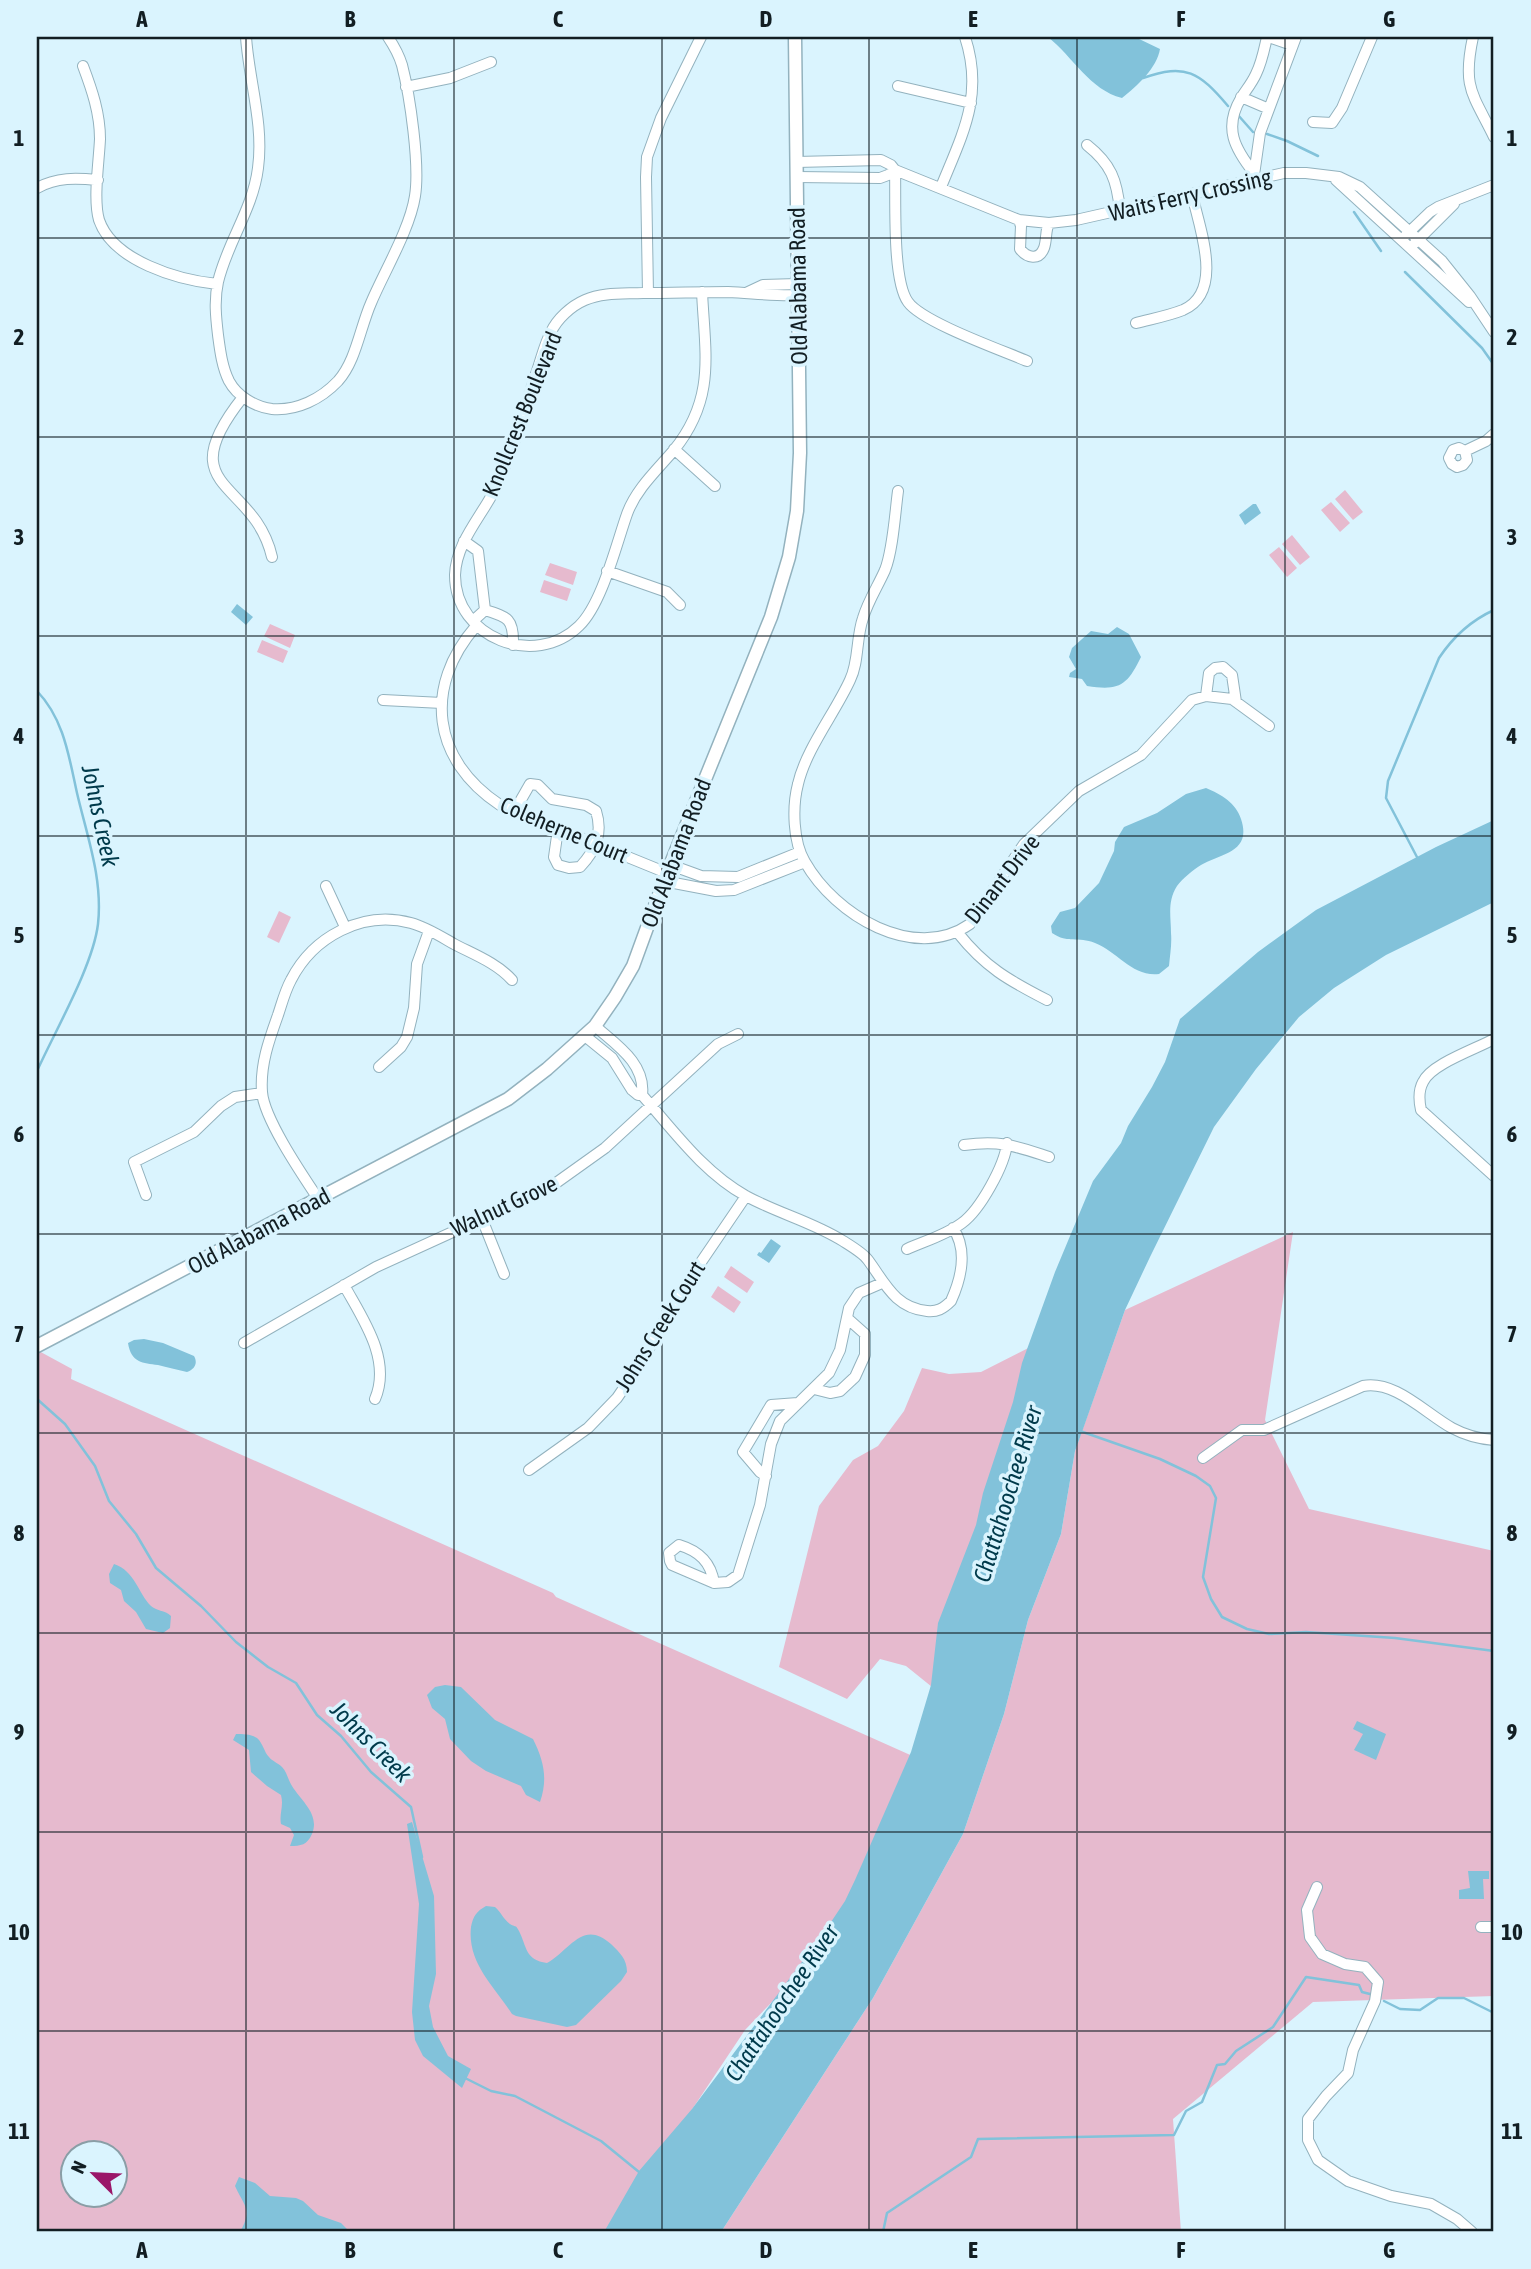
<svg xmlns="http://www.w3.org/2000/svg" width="1531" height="2269" font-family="'Asap Condensed',sans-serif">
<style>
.green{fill:#e6bace;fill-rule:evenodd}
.water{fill:#82c2da}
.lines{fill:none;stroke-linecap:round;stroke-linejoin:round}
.stream{stroke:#82c2da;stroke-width:2.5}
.minor-casing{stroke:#93b2be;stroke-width:12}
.major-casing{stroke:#93b2be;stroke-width:15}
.minor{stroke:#fff;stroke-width:10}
.major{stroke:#fff;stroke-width:12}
.grid{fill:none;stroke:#121e23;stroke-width:2;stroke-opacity:0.55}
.labels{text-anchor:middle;stroke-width:7;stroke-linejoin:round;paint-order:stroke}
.street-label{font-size:23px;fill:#121e23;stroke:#daf4fe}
.water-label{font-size:24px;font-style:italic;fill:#003a4b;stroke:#daf4fe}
.neatline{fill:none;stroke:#121e23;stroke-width:2.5}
.grid-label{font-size:23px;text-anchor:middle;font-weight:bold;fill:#121e23}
</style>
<rect width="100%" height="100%" fill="#daf4fe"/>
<path class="green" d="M1345 490 1363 512 1353 520 1335 499Z
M1331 502 1350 523 1340 532 1321 510Z
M1292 535 1310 557 1300 565 1282 544Z
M1279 547 1297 568 1287 577 1269 555Z
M550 563 577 572 573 585 545 575Z
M544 580 571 589 567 601 540 592Z
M270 624 295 635 290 648 264 636Z
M262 640 288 651 283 663 257 652Z
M279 911 291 917 279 943 267 937Z
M1293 1232 1265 1420 1309 1509 1494 1551V1996L1313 2002 1173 2119 1181 2232H721L873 1998 963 1834 1004 1714 1028 1620 1061 1534 1075 1451 1125 1310Z
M731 1266 754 1282 747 1293 724 1277Z
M718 1286 741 1302 734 1313 711 1297Z
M1054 1335 937 1691 906 1666 880 1659 847 1699 779 1667 819 1506 853 1460 878 1446 904 1411 922 1368 949 1374 981 1372Z
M37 1350 72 1369 71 1379 553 1593 556 1597 917 1758 840 1919 799 1974 745 2030 677 2132 615 2232H37ZM74 2154H116V2196H74Z"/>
<path class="water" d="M1048 37H1135L1160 49C1157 68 1137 86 1122 98 1090 90 1073 57 1048 37Z
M1253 504H1256L1261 513 1245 525 1239 515Z
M237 604 253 617 246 625 231 612Z
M1117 627 1129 634 1141 657C1127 686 1119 691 1087 686L1082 679 1069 677 1070 673 1076 669 1069 657 1072 648 1091 631 1108 634Z
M1206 788C1221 794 1236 803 1241 819 1252 852 1222 853 1201 865 1193 870 1183 878 1177 886 1167 902 1171 916 1171 933 1172 944 1170 955 1169 966L1159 974C1132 977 1118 952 1095 943 1078 936 1068 944 1052 933L1051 926 1060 912 1075 908 1099 883 1114 851 1115 842 1124 827 1157 813 1186 794Z
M1494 820V902L1386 955 1334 988 1299 1017 1256 1069 1214 1127 1150 1257 1125 1310 1082 1432 1075 1451 1061 1534 1028 1620 1004 1714 963 1834 873 1998 721 2232H604L639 2171 692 2109 825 1931 845 1901 855 1880 911 1752 931 1685 938 1623 976 1525 983 1493 1013 1402 1022 1363 1055 1272 1093 1181 1121 1143 1128 1126 1152 1087 1165 1062 1180 1019 1258 952 1316 910 1436 847Z
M771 1239 781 1246 769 1263 757 1255 759 1252 761 1253Z
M144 1339 163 1343 194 1356C198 1363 195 1369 187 1372 177 1370 167 1367 158 1365 143 1363 131 1363 128 1343L134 1340Z
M114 1564C135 1571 138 1593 151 1606 156 1611 165 1610 171 1616L170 1628 163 1633 146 1629 136 1612 124 1601 121 1590 110 1583 109 1574Z
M445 1685 461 1687 495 1720 533 1739C544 1761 548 1779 540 1802L526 1795 521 1786 486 1771 471 1761 450 1739 445 1719 432 1708 427 1695 435 1687Z
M1357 1721 1386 1734 1376 1760 1354 1750 1363 1734 1353 1729Z
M236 1734C243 1734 251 1734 257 1738 263 1743 264 1752 269 1757 272 1761 278 1763 282 1767 287 1772 288 1780 292 1786 302 1802 320 1814 312 1834 307 1845 301 1846 290 1846L294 1835 290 1828 281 1824C279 1814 284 1806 281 1795L267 1786 251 1772 249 1750 233 1740Z
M412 1822 434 1896 436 1974 429 2006 433 2027 448 2056 471 2069 462 2088 423 2056 415 2040 412 2012 419 1904 407 1824Z
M1468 1871H1489V1879H1483L1484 1899H1459V1890L1470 1888Z
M486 1906 495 1907C501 1912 504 1920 510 1924 517 1928 515 1924 519 1931 527 1947 525 1960 547 1963 571 1949 583 1919 611 1944 620 1953 627 1959 627 1972L621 1981 576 2025 567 2027 516 2016 512 2014C494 1986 467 1963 471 1927 473 1916 477 1911 486 1906Z
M239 2177 255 2183 270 2196 296 2198 303 2201 318 2215 341 2223 350 2232H240C253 2209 244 2206 235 2186Z"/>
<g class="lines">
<path class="stream" d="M1143 78C1186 63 1199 72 1228 106
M1238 115 1253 132
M1267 134 1287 141 1318 156
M1354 212 1381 251
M1405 272 1482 348 1494 365
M37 691C64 719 69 757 77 793 87 836 103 879 98 924 93 966 55 1031 37 1071
M1418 859 1386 798 1388 781 1439 658C1453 637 1472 620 1494 610
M37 1399 65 1424 95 1466 109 1501 136 1534 156 1568 201 1606 236 1642 268 1667 296 1683 317 1715 341 1736 371 1772 411 1807 422 1857
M1080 1431 1160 1459 1196 1476 1210 1486 1216 1498 1203 1577 1211 1599 1222 1617 1247 1629 1269 1634 1306 1632 1395 1638 1494 1651
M1384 2001 1400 2009 1420 2010 1438 1998H1464L1494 2013
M465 2078 491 2091 515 2096 601 2141 639 2172
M883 2232 887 2213 971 2157 978 2139 1174 2135 1186 2111 1202 2102 1217 2065 1225 2064 1236 2051 1273 2027 1306 1977 1359 1985 1362 1992 1370 1994"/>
<g class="minor-casing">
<path id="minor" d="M246 37C249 81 264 124 258 168 253 209 227 243 218 282 214 300 216 318 218 335 220 350 222 367 229 381 237 396 255 407 272 409 297 411 321 399 338 381 356 361 360 328 371 303 384 272 410 229 415 196 420 165 410 96 402 65 399 55 394 46 388 37
M1269 37 1292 45
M1473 37C1462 88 1473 94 1494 137
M83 66C92 90 100 113 100 139 99 162 93 199 99 220 113 261 178 280 217 284
M898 86 971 103
M406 87 450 78 491 62
M1241 97 1269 109
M1313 122 1332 123 1342 108 1372 37
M1087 145C1111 164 1117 180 1120 211
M796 162 881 160 891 165 895 170 1019 220 1049 223 1076 220 1284 173H1306L1339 177 1360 187 1442 261 1470 296 1494 332
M895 170C896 200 892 280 908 302 922 322 1001 350 1027 361
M1254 173C1235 149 1223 128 1241 98 1246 90 1252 83 1256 74 1262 62 1264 50 1267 37
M1254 175 1260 133 1296 37
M797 177 880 178 888 175 895 170
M1336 180 1469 302
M941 187C963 133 984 95 965 37
M37 188C57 177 76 178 98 180
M1019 220 1021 226 1020 249C1027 258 1039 261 1044 248 1047 240 1045 231 1049 223
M1406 235 1430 212 1438 207 1494 185
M1415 243 1454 204
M702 292C705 354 716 398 674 450 657 470 636 489 627 514 616 545 602 604 579 626 535 669 455 638 455 575 456 544 479 519 493 493 513 454 524 409 538 368 542 356 545 343 551 332 557 319 571 306 585 300 603 292 624 294 643 293 671 293 700 292 728 292 752 293 774 296 798 295
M648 293 646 177 647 157 661 118 701 37
M746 293 763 285 797 284
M1136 323C1151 319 1168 316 1183 310 1225 292 1199 227 1192 194
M243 397C168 491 254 479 272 557
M674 449 715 486
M1465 451 1467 460 1463 465 1457 467 1452 464 1449 458 1453 450 1459 448 1465 451 1486 441 1494 434
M898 491C895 513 893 550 885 570 878 586 868 601 863 618 856 638 859 662 850 680 835 713 806 749 798 784 792 807 793 842 805 862 835 915 914 963 970 924L1024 844 1079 791 1141 755 1192 700 1206 696 1232 699 1269 726
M464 541 478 551 485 610
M607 571 667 592 680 605
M473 621 485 610C508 617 514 619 513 645
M476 626C423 687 432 760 500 805L667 873
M1206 696 1209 673 1215 668 1223 667 1232 675 1236 702
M383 700 442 703
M514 812 530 784 538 785 552 799 586 805 596 811C603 833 596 850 580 867L569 868 558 865 554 857 558 829
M667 873 674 883 716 891 734 890 805 862
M667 873 679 868 701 876 738 877 800 852
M326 886 345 927
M958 933C985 967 1008 980 1047 1000
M595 1026C615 1044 646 1063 642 1095
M585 1036 612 1058 632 1090 638 1095H642C674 1131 703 1172 746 1196 777 1213 813 1222 843 1241 851 1246 863 1253 868 1260 885 1283 895 1308 927 1311 937 1312 943 1309 951 1301 961 1279 968 1250 953 1228
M1494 1039C1476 1049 1431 1064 1423 1082 1418 1091 1419 1101 1421 1110L1494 1176
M379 1067 401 1047 407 1037 414 1008 417 964 429 931
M964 1145C1001 1140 1015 1146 1049 1157
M146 1195 134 1162 194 1132 221 1106 235 1097 262 1093
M319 1200C303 1176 264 1119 262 1092 260 1065 269 1040 278 1015 282 1003 285 991 291 980 313 937 362 910 411 923 426 927 440 936 454 944 473 954 497 963 512 980
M482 1219 504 1274
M907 1249C925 1241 946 1235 962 1223 980 1210 1005 1165 1007 1143
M344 1285C362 1318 392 1359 375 1399
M244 1343 376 1267 549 1188 605 1148 718 1044 738 1034
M814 1389 830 1393 840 1391 855 1377 865 1355V1334L847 1318
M1203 1458 1242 1430H1264L1363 1386C1395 1380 1425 1413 1452 1428 1465 1435 1479 1439 1494 1440
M529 1470 588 1428 617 1398 641 1363 678 1296 746 1196
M766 1476 760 1472 743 1452 771 1405 798 1403
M679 1545C699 1551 711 1562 714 1583L672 1565 670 1561 669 1553Z
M714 1583 728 1582 738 1575 760 1505 771 1444 780 1421 829 1373 840 1350 849 1308 859 1293 882 1283
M1317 1887 1307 1910 1310 1937 1322 1954 1345 1964 1365 1967 1378 1982 1375 2001 1353 2050 1348 2073 1326 2096 1308 2119V2140L1318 2160 1348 2181 1391 2196 1431 2204 1457 2219 1472 2232
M1481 1927H1494"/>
</g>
<g class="major-casing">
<path id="major" d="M37 1346 508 1099 547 1069 595 1026 615 997 633 966 667 873 771 617 789 557 797 511 800 453 795 37"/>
</g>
<use href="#minor" class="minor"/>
<use href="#major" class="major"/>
</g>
<path class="grid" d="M246 37V2232M454 37V2232M662 37V2232M869 37V2232M1077 37V2232M1285 37V2232M37 238H1494M37 437H1494M37 636H1494M37 836H1494M37 1035H1494M37 1234H1494M37 1433H1494M37 1633H1494M37 1832H1494M37 2031H1494"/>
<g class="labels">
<g class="street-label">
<text transform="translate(1190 195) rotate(-13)" y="8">Waits Ferry Crossing</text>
<text transform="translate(798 286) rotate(-91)" y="8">Old Alabama Road</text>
<text transform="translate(522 414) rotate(-68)" y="8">Knollcrest Boulevard</text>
<text transform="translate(564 830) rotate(23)" y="8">Coleherne Court</text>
<text transform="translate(676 853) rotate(-69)" y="8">Old Alabama Road</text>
<text transform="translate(1002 879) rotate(-52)" y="8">Dinant Drive</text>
<text transform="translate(504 1206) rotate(-25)" y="8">Walnut Grove</text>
<text transform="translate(259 1231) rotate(-28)" y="8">Old Alabama Road</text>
<text transform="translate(660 1326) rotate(-58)" y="8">Johns Creek Court</text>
</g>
<g class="water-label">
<text transform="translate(100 816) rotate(78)" y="8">Johns Creek</text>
<text transform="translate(1008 1494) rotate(-73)" y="8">Chattahoochee River</text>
<text transform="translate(371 1742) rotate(45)" y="8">Johns Creek</text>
<text transform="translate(782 2003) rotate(-56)" y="8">Chattahoochee River</text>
</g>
</g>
<rect width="1531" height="2269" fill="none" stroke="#daf4fe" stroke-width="77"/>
<g transform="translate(94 2174) rotate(294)"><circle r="33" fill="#daf4fe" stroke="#8a9ea6" stroke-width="2"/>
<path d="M0-5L12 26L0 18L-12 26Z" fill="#9a1669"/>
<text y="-10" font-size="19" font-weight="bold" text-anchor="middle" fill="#121e23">N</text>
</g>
<rect x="38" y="38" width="1454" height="2192" class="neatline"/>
<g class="grid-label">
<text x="142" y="27">A</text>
<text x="350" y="27">B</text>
<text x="558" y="27">C</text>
<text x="766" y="27">D</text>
<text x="973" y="27">E</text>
<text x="1181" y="27">F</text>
<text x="1389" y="27">G</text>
<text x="19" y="146">1</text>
<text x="1512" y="146">1</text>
<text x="19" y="345">2</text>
<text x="1512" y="345">2</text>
<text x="19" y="545">3</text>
<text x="1512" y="545">3</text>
<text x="19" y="744">4</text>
<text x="1512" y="744">4</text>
<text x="19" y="943">5</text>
<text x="1512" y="943">5</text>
<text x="19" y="1142">6</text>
<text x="1512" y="1142">6</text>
<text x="19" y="1342">7</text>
<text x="1512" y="1342">7</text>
<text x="19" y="1541">8</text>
<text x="1512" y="1541">8</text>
<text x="19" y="1740">9</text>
<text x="1512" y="1740">9</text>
<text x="19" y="1940">10</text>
<text x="1512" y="1940">10</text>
<text x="19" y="2139">11</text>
<text x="1512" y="2139">11</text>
<text x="142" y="2258">A</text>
<text x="350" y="2258">B</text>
<text x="558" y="2258">C</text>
<text x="766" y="2258">D</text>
<text x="973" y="2258">E</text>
<text x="1181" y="2258">F</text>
<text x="1389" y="2258">G</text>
</g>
</svg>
